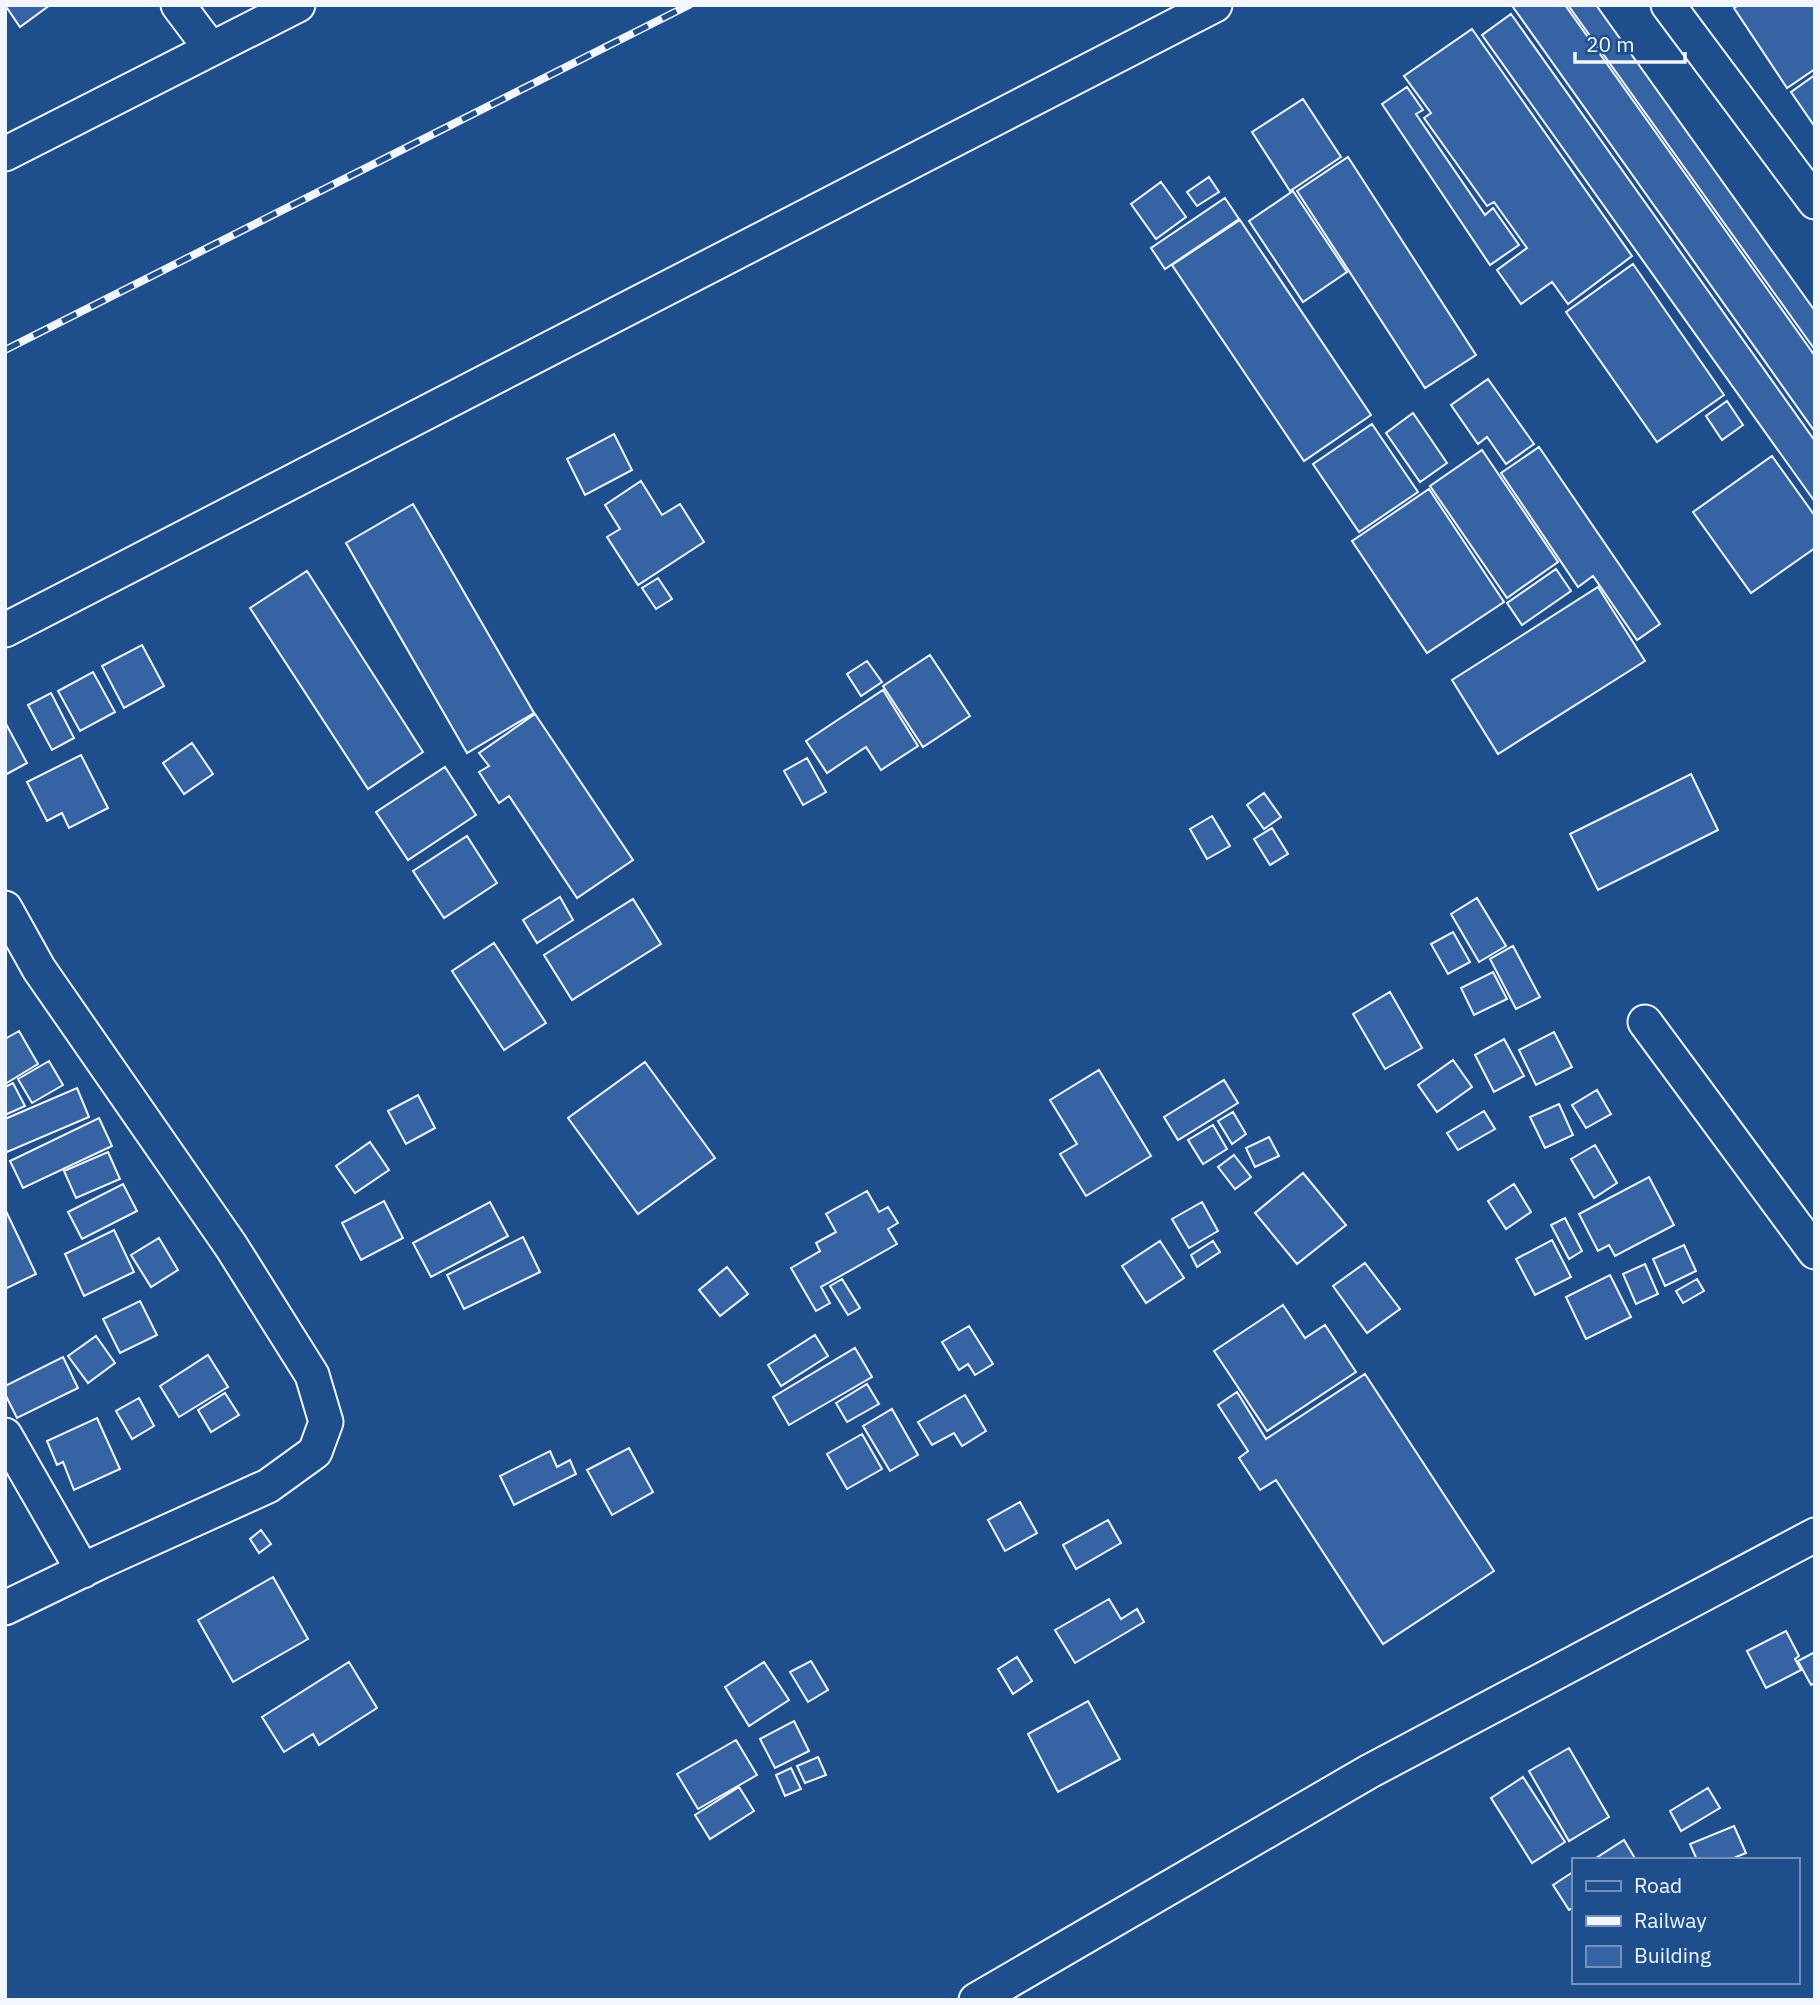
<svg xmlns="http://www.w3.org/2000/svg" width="1820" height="2005" font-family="'IBM Plex Sans',sans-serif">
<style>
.building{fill:#3563a3;stroke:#f2f6ff;stroke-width:2}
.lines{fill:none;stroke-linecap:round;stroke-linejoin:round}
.minor-casing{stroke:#f2f6ff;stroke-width:37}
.minor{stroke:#1f4e8c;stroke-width:33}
.rail-casing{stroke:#f2f6ff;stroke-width:8}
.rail{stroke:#1f4e8c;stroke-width:5;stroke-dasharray:16;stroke-linecap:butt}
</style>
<rect width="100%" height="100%" fill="#1f4e8c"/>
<path class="building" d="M5 5H50L20 27Z
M1516 5H1565L1815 356V432L1513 7Z
M1568 5H1596L1815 311V350Z
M1739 5H1815V69L1787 88 1734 8Z
M1511 14 1815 441V502L1482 35Z
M1472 29 1632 256 1568 304 1552 282 1521 304 1497 270 1527 248 1494 202 1487 206 1424 118 1431 113 1404 76Z
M1815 75V127L1791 92Z
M1407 87 1423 110 1416 114 1485 215 1493 208 1519 245 1490 265 1382 104Z
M1303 99 1341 157 1290 191 1252 132Z
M1348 157 1476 355 1425 388 1297 191Z
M1209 177 1219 192 1197 206 1187 192Z
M1161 182 1186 217 1156 239 1131 204Z
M1293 191 1347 272 1303 302 1249 221Z
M1225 198 1239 219 1165 269 1151 248Z
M1240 220 1371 415 1304 461 1172 265Z
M1633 264 1724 395 1657 442 1566 312Z
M1488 379 1534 444 1506 464 1487 437 1478 444 1451 405Z
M1727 401 1743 425 1722 440 1706 416Z
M1413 413 1447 463 1420 482 1386 433Z
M1372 424 1418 492 1359 532 1313 464Z
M614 434 632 470 585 495 567 459Z
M1539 447 1660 624 1637 640 1593 576 1578 587 1501 473Z
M1482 450 1558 562 1507 598 1430 486Z
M1772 456 1815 516V548L1751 593 1693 512Z
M641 481 662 515 680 504 704 542 638 585 607 537 620 529 605 505Z
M1429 489 1504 602 1427 653 1352 541Z
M413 504 534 713 467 753 346 543Z
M1556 569 1571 591 1522 625 1507 603Z
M307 571 423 752 368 789 250 608Z
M658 578 672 599 656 609 642 588Z
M1598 587 1645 661 1498 754 1452 680Z
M142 645 164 686 124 708 102 666Z
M930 655 970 716 923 747 883 686Z
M867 661 882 682 861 696 847 674Z
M93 672 115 712 80 731 58 691Z
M883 690 918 746 881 770 866 747 827 773 806 741Z
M51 693 74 738 52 750 28 705Z
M535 714 633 860 577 898 509 796 499 803 479 772 489 766 479 753Z
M5 722 27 763 5 775Z
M192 743 213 774 184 794 163 763Z
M81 755 108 808 69 828 62 813 47 821 27 782Z
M807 758 826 792 803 805 784 771Z
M445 767 476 815 408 860 376 812Z
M1691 774 1718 830 1598 890 1570 834Z
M1264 793 1281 817 1264 829 1247 805Z
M1212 816 1230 846 1207 859 1190 829Z
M1272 828 1288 854 1270 865 1254 839Z
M467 836 497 883 444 918 413 871Z
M560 897 573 920 537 943 523 920Z
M1477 898 1506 946 1479 962 1451 914Z
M633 899 661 944 572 1000 544 955Z
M1453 932 1470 962 1448 974 1431 944Z
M494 943 546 1023 504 1050 452 971Z
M1513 946 1540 997 1516 1009 1490 959Z
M1493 972 1507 999 1474 1015 1461 988Z
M1390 992 1422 1048 1385 1069 1353 1014Z
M19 1031 38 1064 5 1084V1039Z
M1554 1032 1572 1067 1536 1085 1519 1050Z
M1504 1039 1524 1076 1494 1092 1475 1055Z
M1453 1060 1472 1087 1437 1112 1418 1085Z
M49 1061 63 1085 32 1103 18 1079Z
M645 1062 715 1158 638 1214 568 1118Z
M1099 1070 1151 1156 1086 1196 1060 1154 1077 1144 1050 1100Z
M1224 1080 1238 1103 1178 1140 1164 1117Z
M13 1083 25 1106 5 1115V1087Z
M77 1088 89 1117 7 1152 5 1147V1119Z
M1597 1090 1611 1114 1586 1128 1572 1105Z
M418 1095 435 1128 406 1144 388 1111Z
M1559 1104 1573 1135 1545 1148 1530 1117Z
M1484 1111 1495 1129 1458 1150 1447 1133Z
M1233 1112 1246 1134 1232 1144 1218 1121Z
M99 1118 112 1146 23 1188 10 1161Z
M1213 1125 1227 1149 1203 1164 1188 1140Z
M1269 1137 1279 1156 1255 1167 1246 1148Z
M370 1142 389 1170 355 1193 336 1166Z
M1595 1145 1617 1183 1594 1198 1571 1159Z
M108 1152 120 1179 76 1198 64 1171Z
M1234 1155 1251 1177 1235 1189 1218 1167Z
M1303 1173 1346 1225 1297 1264 1255 1213Z
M1649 1177 1674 1225 1615 1256 1609 1245 1598 1251 1579 1214Z
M123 1184 137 1211 82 1239 68 1212Z
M1514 1184 1531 1212 1506 1229 1488 1201Z
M867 1191 879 1212 888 1207 898 1223 888 1229 897 1244 821 1287 830 1303 816 1311 791 1268 820 1251 816 1243 836 1232 826 1214Z
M384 1201 403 1238 361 1260 342 1223Z
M490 1202 508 1236 431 1277 413 1243Z
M1202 1202 1218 1231 1189 1248 1172 1219Z
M5 1209 36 1274 5 1289Z
M1565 1218 1582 1251 1569 1259 1551 1225Z
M114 1230 134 1272 84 1296 65 1254Z
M523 1237 540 1272 464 1309 447 1275Z
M159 1238 178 1270 151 1287 131 1255Z
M1552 1240 1571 1277 1535 1295 1516 1259Z
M1160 1241 1184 1278 1146 1303 1122 1266Z
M1213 1241 1220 1252 1197 1267 1191 1255Z
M1684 1245 1696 1271 1665 1286 1653 1259Z
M1365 1263 1400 1309 1367 1333 1333 1286Z
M1645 1264 1658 1294 1636 1304 1623 1274Z
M727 1267 748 1294 720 1316 699 1290Z
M1610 1275 1631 1317 1586 1339 1566 1297Z
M842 1279 860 1308 848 1315 830 1286Z
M1697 1279 1704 1291 1683 1303 1676 1291Z
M140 1301 157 1335 120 1353 103 1319Z
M1283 1305 1305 1338 1325 1325 1356 1372 1267 1431 1214 1351Z
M969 1326 993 1364 975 1375 968 1364 959 1370 942 1342Z
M815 1335 828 1356 781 1386 768 1365Z
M96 1336 115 1363 88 1383 68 1356Z
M855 1348 872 1377 789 1425 773 1397Z
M208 1355 228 1387 179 1417 160 1386Z
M63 1357 78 1388 17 1418 5 1394V1386Z
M1365 1374 1494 1571 1383 1644 1276 1480 1260 1490 1239 1458 1248 1451 1218 1405 1237 1392 1266 1439Z
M867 1384 879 1404 847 1422 836 1403Z
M225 1393 239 1415 211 1432 198 1410Z
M965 1395 986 1431 962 1446 954 1433 932 1445 918 1422Z
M139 1398 154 1426 132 1439 116 1411Z
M892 1409 918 1455 890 1471 863 1426Z
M97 1418 120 1469 74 1490 63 1462 57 1465 47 1441Z
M862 1434 882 1469 847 1489 827 1454Z
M629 1448 653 1492 612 1515 587 1470Z
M550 1451 557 1467 570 1460 576 1474 514 1505 500 1476Z
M1020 1502 1037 1533 1005 1551 988 1520Z
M1108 1520 1121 1543 1076 1569 1063 1545Z
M261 1530 271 1544 259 1553 250 1539Z
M273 1577 308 1639 233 1682 198 1620Z
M1109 1599 1121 1619 1137 1609 1144 1622 1075 1663 1055 1630Z
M1786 1631 1799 1656 1795 1659 1801 1670 1766 1688 1747 1651Z
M1815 1652V1683L1811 1685 1798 1661Z
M1017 1657 1032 1681 1013 1694 998 1669Z
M811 1661 828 1690 808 1702 790 1672Z
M349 1662 377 1708 319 1745 313 1734 284 1752 262 1717Z
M764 1662 789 1700 749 1726 725 1687Z
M1088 1701 1120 1759 1058 1792 1028 1734Z
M794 1721 809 1751 775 1768 760 1739Z
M736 1740 757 1775 698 1809 677 1774Z
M1569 1748 1609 1817 1569 1841 1529 1771Z
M818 1757 826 1775 805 1783 797 1766Z
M791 1768 801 1789 785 1796 776 1775Z
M1523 1777 1565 1842 1532 1863 1491 1798Z
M739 1787 754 1811 710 1839 695 1815Z
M1708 1788 1720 1808 1681 1831 1670 1811Z
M1734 1826 1746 1853 1729 1860H1697L1690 1844Z
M1624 1840 1636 1860H1593Z
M1573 1872V1908L1569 1910 1553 1885Z"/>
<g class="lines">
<g class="minor-casing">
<path id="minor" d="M178 5 211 49
M1668 5 1815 202
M5 154 298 5
M5 630 1215 5
M5 908 39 969 231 1246 312 1375 326 1422 315 1452 268 1486 100 1562 5 1608
M1645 1022 1815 1252
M5 1435 83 1571
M976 2000 1370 1771 1815 1535"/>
</g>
<use href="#minor" class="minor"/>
<g class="rail-casing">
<path id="rail" d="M5 350 689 5"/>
</g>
<use href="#rail" class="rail"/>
</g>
<rect width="1820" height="2005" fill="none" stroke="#f2f6ff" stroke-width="14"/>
<rect x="1572" y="1858" width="228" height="126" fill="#1f4e8c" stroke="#7391ba" stroke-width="2"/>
<rect x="1586" y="1881" width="35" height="10" fill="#1f4e8c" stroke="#7391ba" stroke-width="2"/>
<text x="1634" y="1893" font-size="21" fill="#f2f6ff">Road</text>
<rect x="1586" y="1916" width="35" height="10" fill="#f2f6ff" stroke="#7391ba" stroke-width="2"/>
<text x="1634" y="1928" font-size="21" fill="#f2f6ff">Railway</text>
<rect x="1586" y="1946" width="35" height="21" fill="#3563a3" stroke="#7391ba" stroke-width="2"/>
<text x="1634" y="1963" font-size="21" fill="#f2f6ff">Building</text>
<path d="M1575 52v10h110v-10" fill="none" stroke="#f2f6ff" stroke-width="3.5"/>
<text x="1586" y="52" font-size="21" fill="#f2f6ff" stroke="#1f4e8c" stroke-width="5" paint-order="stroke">20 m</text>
</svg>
